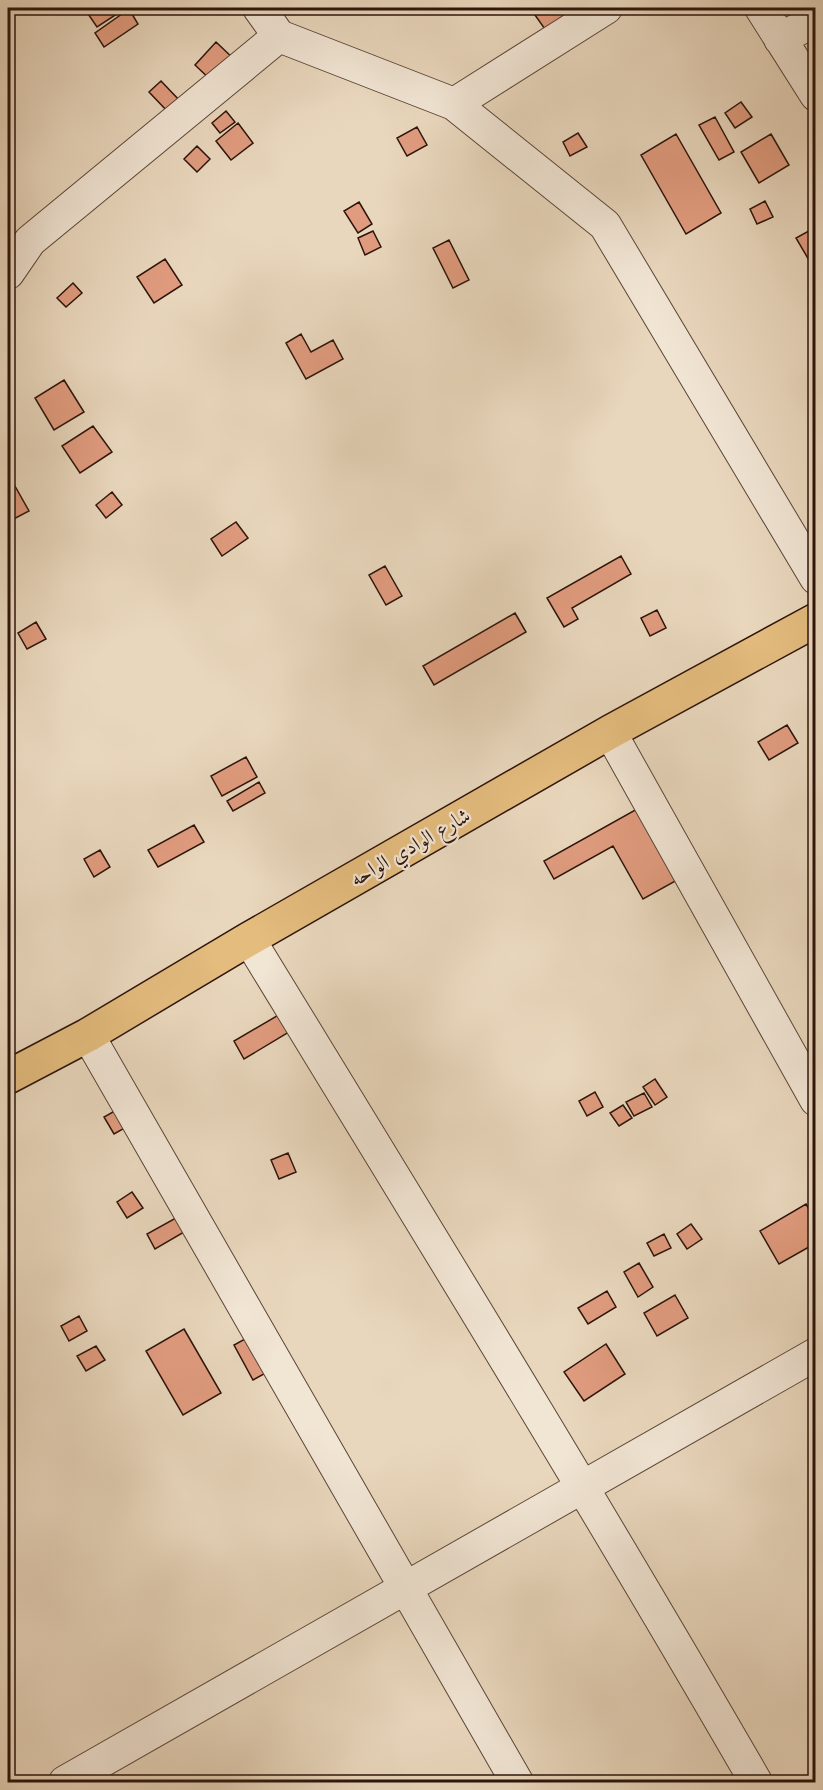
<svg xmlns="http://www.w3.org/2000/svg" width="823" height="1790" font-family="'Old Standard TT',Amiri,serif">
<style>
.building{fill:#e19c7f;stroke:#2c140b;stroke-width:1.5}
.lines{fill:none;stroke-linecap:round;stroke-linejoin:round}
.minor-casing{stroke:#5b4538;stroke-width:34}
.major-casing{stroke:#2c140b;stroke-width:36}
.minor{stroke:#f1e5d4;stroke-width:32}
.major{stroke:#e4bc7e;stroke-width:33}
.labels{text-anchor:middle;stroke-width:4.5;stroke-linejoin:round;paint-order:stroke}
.street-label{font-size:21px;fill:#2c140b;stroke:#f1e5d4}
</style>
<rect width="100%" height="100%" fill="#e9d7bd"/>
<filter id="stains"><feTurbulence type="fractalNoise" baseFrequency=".00333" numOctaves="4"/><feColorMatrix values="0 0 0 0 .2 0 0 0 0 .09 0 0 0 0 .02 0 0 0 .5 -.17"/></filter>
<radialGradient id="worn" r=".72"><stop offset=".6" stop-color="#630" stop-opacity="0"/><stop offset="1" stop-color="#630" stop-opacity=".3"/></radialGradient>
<path class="building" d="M84 8H122L123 10 97 27Z
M530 8H569L573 14 547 32Z
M129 9 138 24 104 47 95 33Z
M216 42 236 61 214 83 195 65Z
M161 81 181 102 169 113 149 92Z
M741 102 752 117 735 128 725 113Z
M226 111 235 122 220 133 212 123Z
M715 117 734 152 719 160 699 125Z
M238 123 253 143 231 160 216 141Z
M417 127 427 145 407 156 397 138Z
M578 133 587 147 570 156 563 142Z
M676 134 721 213 686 234 641 155Z
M771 134 789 165 759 183 741 152Z
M197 146 210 159 197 172 184 159Z
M765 201 773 217 757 224 750 209Z
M359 202 372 224 358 233 344 211Z
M816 227V266L813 267 796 238Z
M373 231 381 247 365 255 358 238Z
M449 240 469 280 453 288 433 248Z
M165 259 182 285 154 303 137 277Z
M73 283 82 293 66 307 57 298Z
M301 334 311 352 333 340 343 359 306 379 286 343Z
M64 380 84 412 54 430 35 398Z
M93 426 112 452 80 473 62 446Z
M11 479 29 511 8 522V481Z
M112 492 122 505 106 518 96 505Z
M236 522 248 538 222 556 211 539Z
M621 556 631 574 572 608 578 619 564 627 547 598Z
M385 566 402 596 386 605 369 575Z
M657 610 666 628 650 636 641 618Z
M515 613 526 632 434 685 423 666Z
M36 622 46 639 27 649 18 633Z
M787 725 798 743 769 760 758 742Z
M246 757 257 777 222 796 211 776Z
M259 782 265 793 233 811 227 801Z
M646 804 688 874 643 899 613 846 554 879 544 861Z
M194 825 204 842 158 867 148 850Z
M100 850 110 867 94 877 84 859Z
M294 1006 304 1023 244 1059 234 1041Z
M655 1079 667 1097 655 1105 643 1087Z
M595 1092 603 1107 587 1116 579 1101Z
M644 1093 652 1107 634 1116 626 1102Z
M623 1105 632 1118 619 1126 610 1113Z
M120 1108 130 1125 114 1134 104 1117Z
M288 1153 296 1172 279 1179 271 1160Z
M132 1192 143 1208 127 1218 117 1202Z
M806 1204 816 1221V1243L779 1264 760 1231Z
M183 1214 191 1228 155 1249 147 1234Z
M691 1224 702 1239 687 1249 677 1234Z
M664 1234 671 1248 654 1256 647 1243Z
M639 1263 653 1287 638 1297 624 1272Z
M607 1291 616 1307 588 1324 578 1308Z
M675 1295 688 1318 657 1336 644 1313Z
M79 1316 87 1331 69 1341 61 1326Z
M184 1329 221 1393 183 1415 146 1351Z
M254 1334 273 1369 253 1380 234 1345Z
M606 1344 625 1374 584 1401 564 1372Z
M96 1346 105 1360 86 1371 77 1356Z"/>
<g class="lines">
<g class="minor-casing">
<path id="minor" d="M259 8 279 36 454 104 605 225 816 578
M761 8 816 95
M780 39 816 20
M454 104 606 8
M8 273 30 241 279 36
M610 732 816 1100
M249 939C420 1219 592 1498 756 1782
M88 1035 517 1782
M65 1782 816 1354"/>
</g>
<g class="major-casing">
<path id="major" d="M8 1077 88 1035 249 939 610 732 816 620"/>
</g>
<use href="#minor" class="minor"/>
<use href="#major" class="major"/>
</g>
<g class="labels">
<g class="street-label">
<text transform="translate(410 847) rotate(-30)" y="7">شارع الوادي الواحه</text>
</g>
</g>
<rect width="823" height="1790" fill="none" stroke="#e9d7bd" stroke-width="30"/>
<rect x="9" y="9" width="805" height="1772" fill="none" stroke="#2c140b" stroke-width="3"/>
<rect x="15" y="15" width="793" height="1760" fill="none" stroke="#2c140b" stroke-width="1.5"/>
<rect width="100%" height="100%" filter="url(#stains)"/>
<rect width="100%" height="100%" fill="url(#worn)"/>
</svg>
